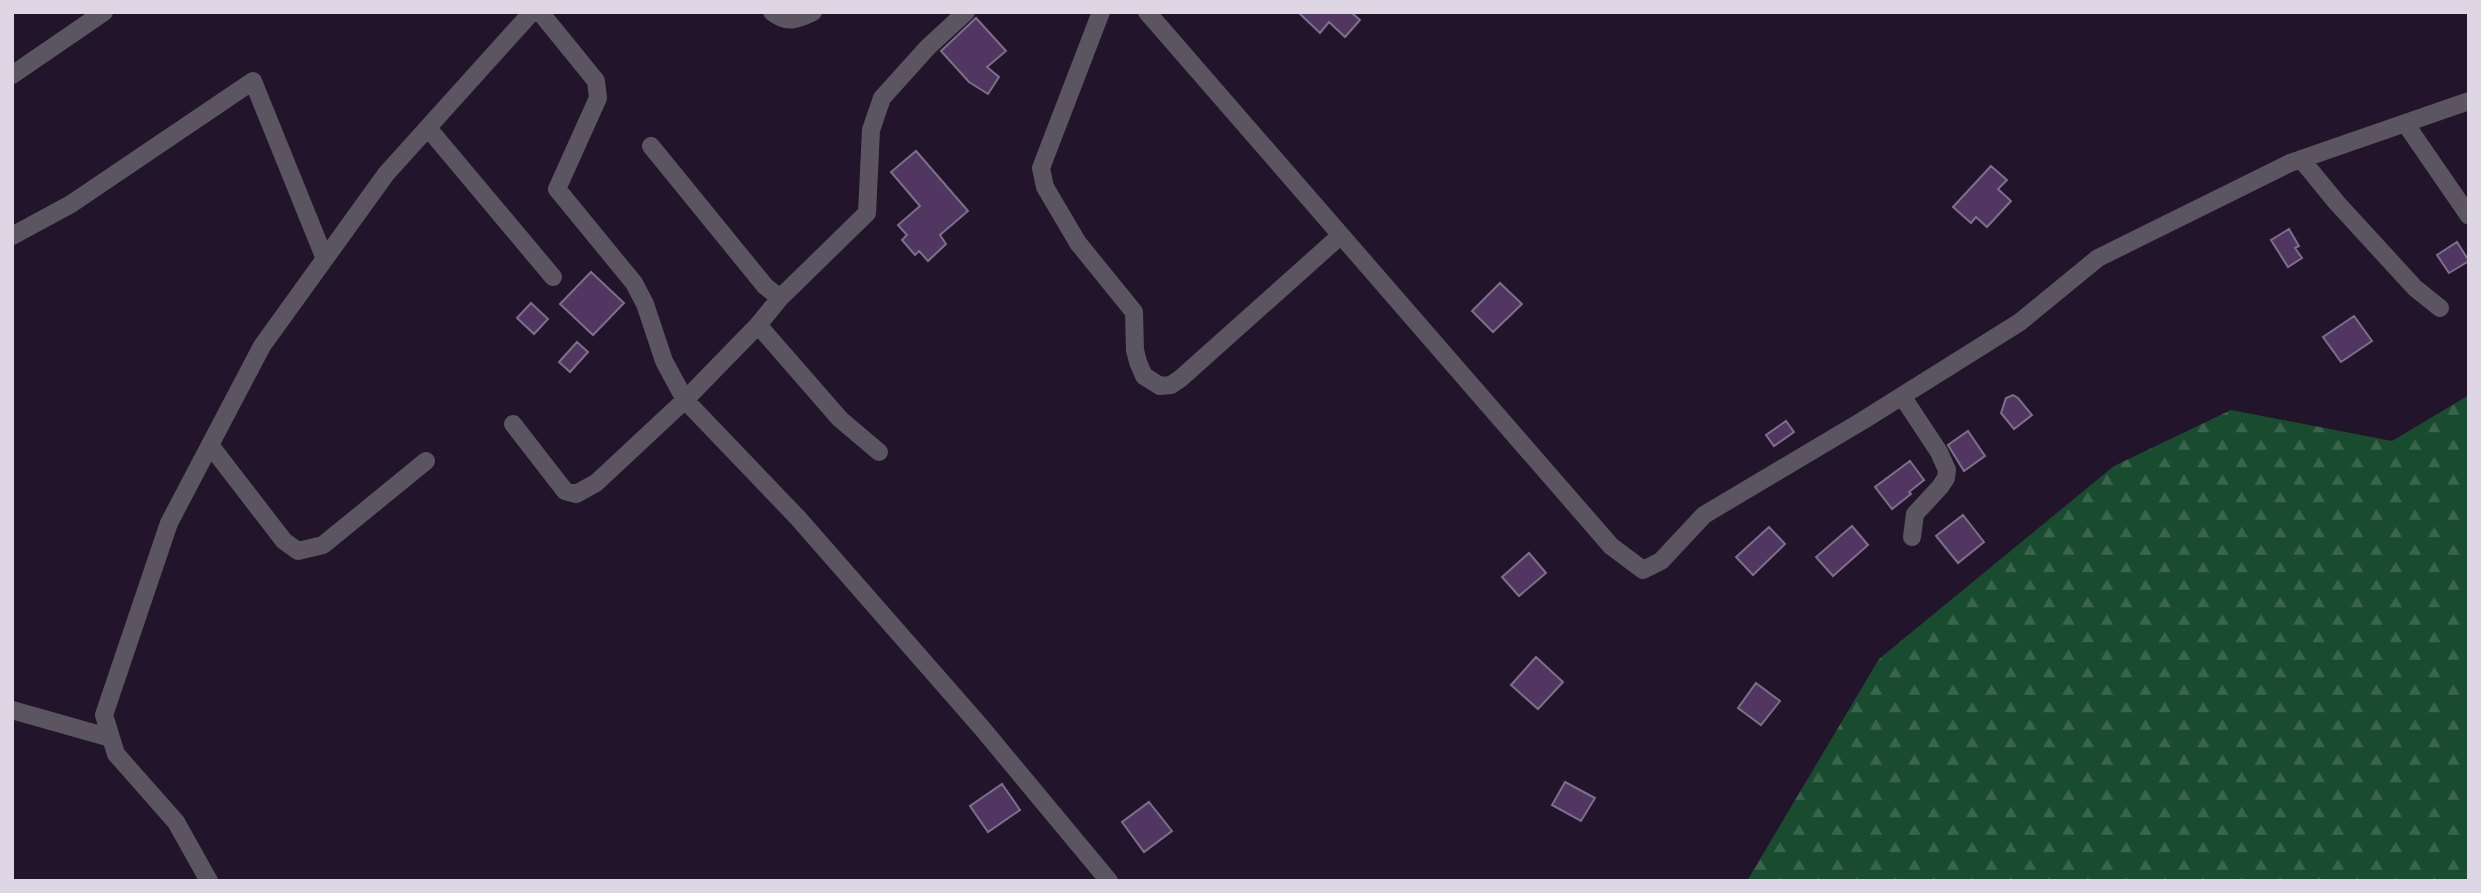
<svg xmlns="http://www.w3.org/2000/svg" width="2481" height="893" font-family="'Roboto Condensed',sans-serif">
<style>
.forest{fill:url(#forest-firs)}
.building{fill:#503660;stroke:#7e6f89;stroke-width:2}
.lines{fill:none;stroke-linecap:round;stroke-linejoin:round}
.minor{stroke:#5b5561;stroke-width:18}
</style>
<defs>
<pattern id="forest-firs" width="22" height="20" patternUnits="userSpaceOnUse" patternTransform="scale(1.75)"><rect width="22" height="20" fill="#194c2e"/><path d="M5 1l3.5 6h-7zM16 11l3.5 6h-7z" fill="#3a654c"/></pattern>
</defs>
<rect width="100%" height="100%" fill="#22152b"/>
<path class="forest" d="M2469 395V881H1747L1879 659 2114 466 2231 410 2392 441Z"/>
<path class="building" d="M1298 12H1351L1360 20 1345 37 1329 22 1320 33Z
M976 18 1006 51 987 67 999 77 988 94 969 82 941 51Z
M916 151 968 211 940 235 946 244 928 261 919 251 915 255 902 240 907 235 898 225 920 206 891 172Z
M1991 166 2007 180 1998 189 2011 201 1987 227 1976 217 1971 223 1953 207Z
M2289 229 2299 246 2295 248 2302 258 2288 267 2271 240Z
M2457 242 2469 261 2449 273 2437 255Z
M591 272 624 303 593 335 560 304Z
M1500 283 1522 304 1493 332 1472 311Z
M531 303 548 319 534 334 517 318Z
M2354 316 2372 341 2341 362 2323 337Z
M577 342 588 352 570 372 559 362Z
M2013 395 2018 398 2032 415 2014 429 2001 413 2006 398Z
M1786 421 1794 432 1774 446 1766 435Z
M1968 431 1985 456 1964 471 1948 445Z
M1910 461 1924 480 1909 492 1911 494 1892 509 1875 487Z
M1963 515 1984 542 1958 563 1936 536Z
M1852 526 1868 545 1833 576 1816 557Z
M1769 527 1785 544 1753 575 1736 557Z
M1529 553 1546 573 1519 596 1502 577Z
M1536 657 1563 682 1538 709 1511 685Z
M1756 683 1780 701 1761 725 1738 708Z
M1565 782 1595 798 1581 821 1552 805Z
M1002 784 1020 810 988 832 970 806Z
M1149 802 1172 831 1144 852 1122 822Z"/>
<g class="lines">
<path class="minor" d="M540 12 596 81 598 98 557 189 634 283 645 304 664 361 685 400 798 518 981 727 1109 881
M772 12C787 24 796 20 813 12
M1101 12 1041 168 1045 187 1078 243 1134 312 1135 350 1138 362 1144 376 1160 386 1171 385 1180 379 1340 236
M1147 12 1611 546 1643 570 1661 561 1704 515 1862 421 2020 322 2098 258 2290 163 2469 101
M12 75 104 12
M2405 123 2469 216
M428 128 553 277
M651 146 765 286 780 298
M2301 159 2337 203 2415 288 2440 308
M12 236 71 204 253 81 325 259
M758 325 840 419 879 452
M1902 396 1939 452 1947 470 1946 478 1940 487 1915 514 1912 537
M513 424 565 491 576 494 596 483 685 400 758 325 780 298 867 213 871 130 882 98 928 47 966 12
M210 445 284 541 298 551 323 545 426 461
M12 710 111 738
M209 881 176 822 116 754 104 715 169 523 262 346 386 174 532 12"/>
</g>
<rect width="2481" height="893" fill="none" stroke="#ded6e5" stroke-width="28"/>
</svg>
